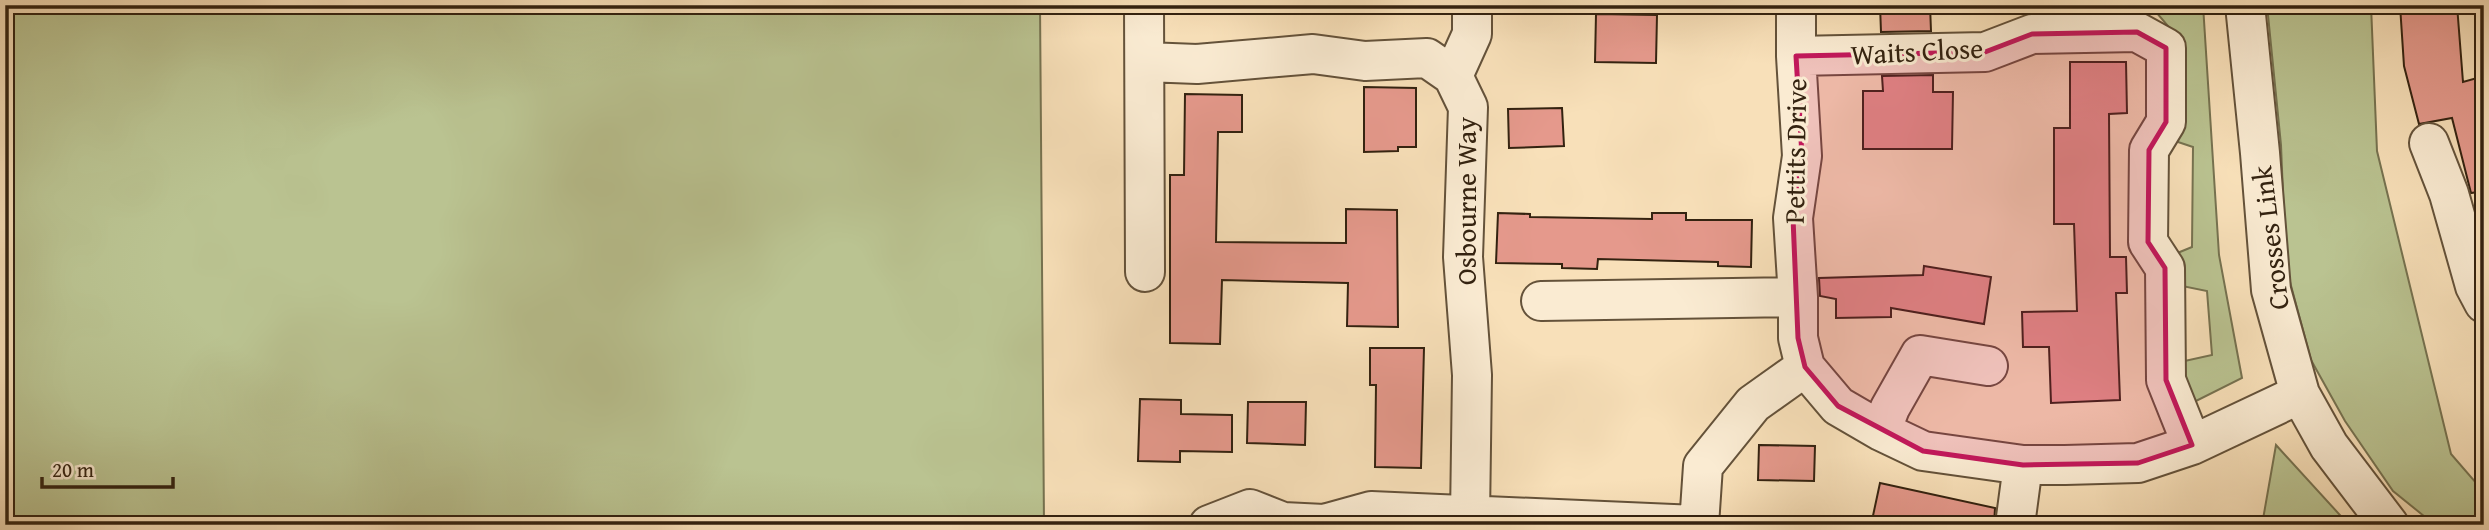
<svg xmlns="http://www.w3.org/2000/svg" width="2489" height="530" font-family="'Gentium Book Plus',serif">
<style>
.green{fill:#bac391;stroke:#767250;stroke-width:2}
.building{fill:#e5998c;stroke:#332210;stroke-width:2}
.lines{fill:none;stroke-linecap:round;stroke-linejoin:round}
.minor-casing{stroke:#64523a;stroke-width:42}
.minor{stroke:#faebd2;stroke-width:38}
.marked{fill:#c2185b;fill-opacity:0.2;stroke:#c2185b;stroke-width:5;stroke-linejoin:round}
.labels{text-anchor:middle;stroke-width:6;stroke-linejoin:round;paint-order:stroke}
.street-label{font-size:28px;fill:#332210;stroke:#faebd2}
</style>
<rect width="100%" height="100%" fill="#f8e0b9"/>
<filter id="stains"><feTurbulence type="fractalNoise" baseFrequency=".00286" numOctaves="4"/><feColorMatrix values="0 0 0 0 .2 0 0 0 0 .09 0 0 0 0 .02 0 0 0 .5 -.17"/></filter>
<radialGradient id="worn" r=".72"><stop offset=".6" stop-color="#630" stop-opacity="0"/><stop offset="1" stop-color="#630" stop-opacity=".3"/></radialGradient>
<path class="green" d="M5 5H1040L1044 525H5Z
M2150 5H2203L2219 255 2242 378 2190 404 2180 362 2212 355 2207 291 2177 285 2175 254 2192 247 2193 147 2172 140 2174 33Z
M2267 5H2371L2377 151 2451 454 2484 492V525H2435L2393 491 2345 421 2311 360 2286 267 2281 145Z
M2276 445 2349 525H2262Z"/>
<path class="building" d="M1880 5H1930L1931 31 1881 32Z
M2400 5H2457L2463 82 2484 76V191L2471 193 2452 118 2419 124 2404 66Z
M1596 14 1657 15 1656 63 1595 62Z
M2070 62H2126L2127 113 2109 114 2110 257H2126L2127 293H2116L2120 400 2051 403 2049 347H2023L2022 312 2077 311 2074 224H2054V128H2070Z
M1933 75V92H1953L1952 149H1863V91H1883L1882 76Z
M1364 87 1416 88V147H1398V151L1364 152Z
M1185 94 1242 95V132H1218L1216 242 1346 243V209L1397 210 1398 327 1347 326 1348 283 1222 280 1220 344 1170 343V175H1184Z
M1562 108 1564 146 1509 148 1508 109Z
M1498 213 1530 214V217L1652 219V213H1686V220H1752L1751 267 1718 266V262L1598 259 1597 269 1562 268V264L1496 263Z
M1924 266 1991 277 1984 324 1891 308V317L1836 318V299L1820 296 1819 278 1923 275Z
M1370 348H1424L1421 468 1375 467 1376 385H1370Z
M1140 399 1181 400V414L1232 415V452L1180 451V462L1138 461Z
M1248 402H1306L1305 445 1247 443Z
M1759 445 1815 446 1814 481 1758 480Z
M1880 483 1995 508 1994 525H1871Z"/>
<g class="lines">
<g class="minor-casing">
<path id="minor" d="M1144 5 1145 272
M1796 5V56L1802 156 1793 218 1798 297V338L1805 367 1838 406 1881 431 1923 451 2023 465H2065L2138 463 2192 445 2300 394
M2245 5 2260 153 2271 290 2300 394 2329 446 2389 525
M1796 56 1985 52 2032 34 2137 32 2166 48V122L2149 150 2148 242 2165 268 2166 380 2192 445
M1146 62 1197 64 1313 54 1365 61 1427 58 1453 76 1468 107 1463 257 1472 375 1470 517
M1453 76 1472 34V5
M2429 143 2449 194 2475 286 2484 303
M1541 301 1798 297
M1881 431 1890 408 1920 355 1988 366
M1209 525 1250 509 1283 522 1324 524 1371 511 1696 525
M1699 525 1703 466 1753 404 1805 367
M2015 525 2023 465"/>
</g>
<use href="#minor" class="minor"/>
</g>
<path class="marked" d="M2137 32 2166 48V122L2149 150 2148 242 2165 268 2166 380 2192 445 2138 463 2023 465 1923 451 1838 406 1805 367 1798 338 1793 218 1802 156 1796 56 1985 52 2032 34Z"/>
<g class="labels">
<g class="street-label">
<text transform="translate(1917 51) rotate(-3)" y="10">Waits Close</text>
<text transform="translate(1795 151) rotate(-89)" y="10">Pettits Drive</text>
<text transform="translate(1466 201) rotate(-90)" y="10">Osbourne Way</text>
<text transform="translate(2270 238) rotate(-97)" y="10">Crosses Link</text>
</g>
</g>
<rect width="2489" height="530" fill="none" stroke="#f8e0b9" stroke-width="28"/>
<rect x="7" y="7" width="2475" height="516" fill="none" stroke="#332210" stroke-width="3.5"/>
<rect x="14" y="14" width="2461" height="502" fill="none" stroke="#332210" stroke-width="2"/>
<path d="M42 477v10h131v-10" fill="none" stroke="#332210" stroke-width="3.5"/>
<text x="52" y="477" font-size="21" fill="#332210" stroke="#faebd2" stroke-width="5" paint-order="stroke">20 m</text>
<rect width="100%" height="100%" filter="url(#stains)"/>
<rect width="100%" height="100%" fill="url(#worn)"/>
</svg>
